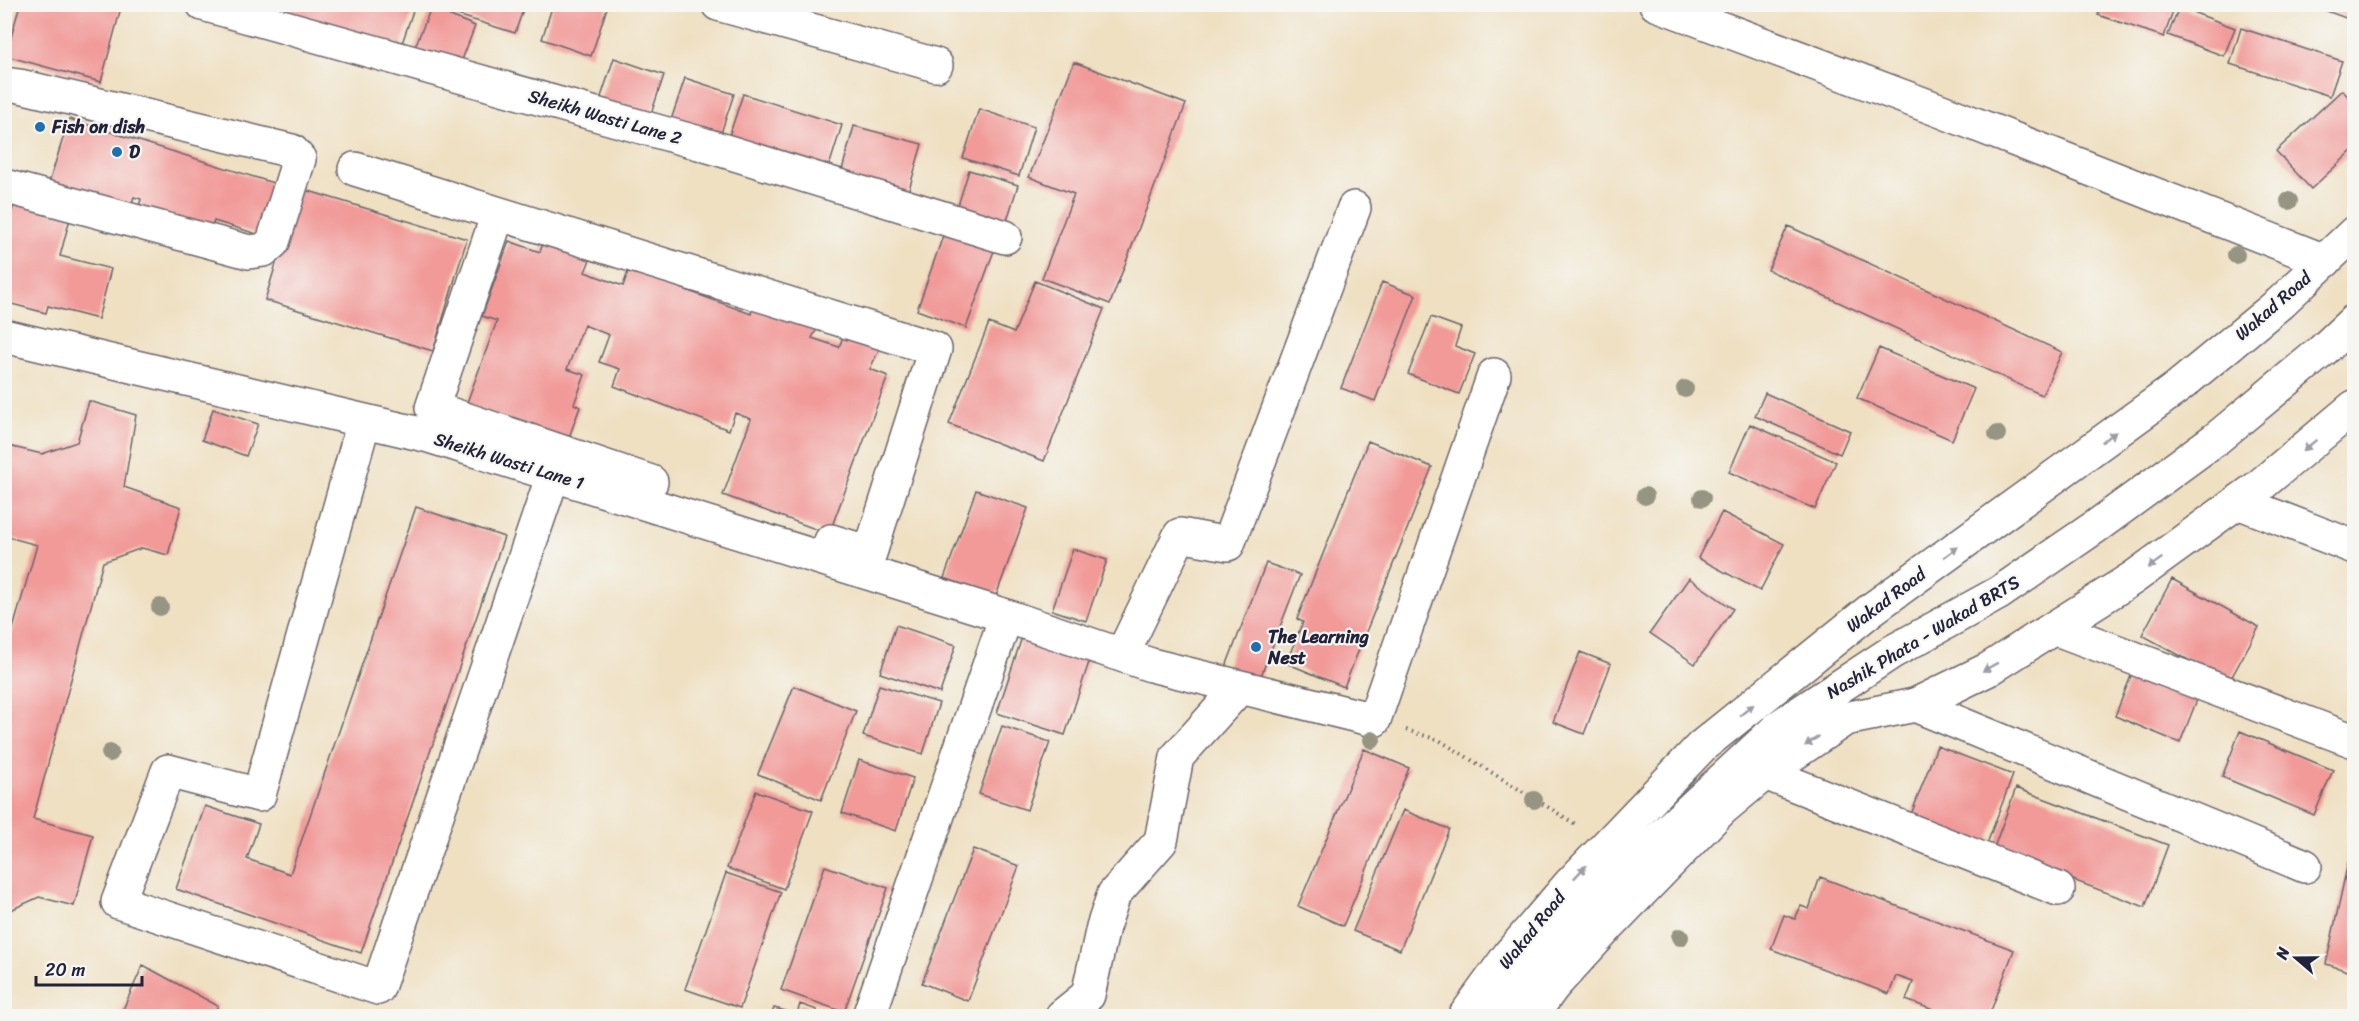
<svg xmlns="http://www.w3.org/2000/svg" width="2359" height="1021" font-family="Sriracha,sans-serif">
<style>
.building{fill:#f19a98}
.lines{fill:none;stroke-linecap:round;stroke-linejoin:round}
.minor-casing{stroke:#6a646a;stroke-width:36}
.major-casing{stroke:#6a646a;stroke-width:36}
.path{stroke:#6a646a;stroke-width:4;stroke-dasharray:1.5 4.5;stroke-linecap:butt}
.minor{stroke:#fff;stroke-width:33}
.major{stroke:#fff;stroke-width:33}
.tree{fill:#969583}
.oneway{fill:#9c9ca7}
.poi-dot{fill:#1f6fb2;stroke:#f6f6f2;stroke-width:2}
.labels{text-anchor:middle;stroke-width:4.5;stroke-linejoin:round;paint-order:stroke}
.street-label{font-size:18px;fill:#22223b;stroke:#f6f6f2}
.poi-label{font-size:18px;font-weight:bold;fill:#22223b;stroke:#f6f6f2;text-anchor:start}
</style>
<rect width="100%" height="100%" fill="#f6f6f2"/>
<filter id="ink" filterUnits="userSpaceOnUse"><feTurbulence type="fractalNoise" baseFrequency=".0167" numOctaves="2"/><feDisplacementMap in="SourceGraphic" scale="12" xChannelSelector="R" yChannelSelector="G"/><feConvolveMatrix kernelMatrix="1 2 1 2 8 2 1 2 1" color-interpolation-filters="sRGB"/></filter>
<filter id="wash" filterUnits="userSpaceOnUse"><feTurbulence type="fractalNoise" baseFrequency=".008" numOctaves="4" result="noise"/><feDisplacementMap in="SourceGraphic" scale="24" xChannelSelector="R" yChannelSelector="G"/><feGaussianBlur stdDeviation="1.35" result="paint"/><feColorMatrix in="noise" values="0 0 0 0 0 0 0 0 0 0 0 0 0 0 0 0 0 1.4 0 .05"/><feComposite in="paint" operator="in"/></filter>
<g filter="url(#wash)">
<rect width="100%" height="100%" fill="#efe0c2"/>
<g id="blocks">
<path class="building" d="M20 4H122L101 82 6 56Z
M270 4H403L414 8 399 52 269 9Z
M454 4H525L515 33 451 13Z
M553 4H596L607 8 591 56 542 39Z
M890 4H908L906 10Z
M2102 4H2163L2174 8 2164 37 2098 15Z
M2310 4H2354V21L2310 5Z
M2179 7 2235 28 2224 56 2168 35Z
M431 8 475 26 459 68 414 49Z
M2241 28 2342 61 2330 96 2230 64Z
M614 58 664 75 648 123 598 106Z
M1074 62 1186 104 1110 304 1042 278 1074 194 1029 177Z
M685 78 734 94 718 142 669 126Z
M2342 90 2354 103V149L2311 189 2276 151Z
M743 94 842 125 826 176 726 145Z
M979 109 1034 127 1019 176 963 158Z
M69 119 283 186 267 237 214 221 211 230 139 207 141 199 134 197 129 211 48 186Z
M854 126 922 144 906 200 839 181Z
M969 170 1018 185 1004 230 955 215Z
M299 188 467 239 433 351 265 300Z
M16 197 72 211 60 256 111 269 98 319 48 306 46 313 4 302V240Z
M1788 226 2062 352 2042 395 1768 270Z
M945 230 995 248 966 328 917 310Z
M545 237 592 255 585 272 623 286 629 269 751 314 754 302 820 323 812 338 839 347 845 332 882 343 870 369 888 376 829 534 723 495 751 419 735 413 729 430 614 386 620 369 599 362 609 335 584 325 567 369 585 375 574 404 580 407 567 443 466 405 497 321 482 316 509 241 540 252Z
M1035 281 1104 309 1044 461 949 424 989 323 1014 333Z
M1382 282 1416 295 1375 401 1341 388Z
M1431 317 1461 328 1455 346 1475 354 1459 394 1408 374Z
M1879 348 1974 389 1952 440 1857 398Z
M1765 393 1850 431 1840 454 1755 416Z
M89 401 136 415 124 487 181 507 168 555 142 548 103 562 33 819 93 835 74 906 39 897 4 913V660L37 545 4 536V445L42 454 77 442Z
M213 409 258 424 246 456 202 440Z
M1750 424 1836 462 1815 509 1729 472Z
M1368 441 1432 467 1344 687 1286 663 1303 622 1297 619Z
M976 490 1028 508 996 596 944 578Z
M416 507 504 537 361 953 176 889 205 806 259 824 247 859 290 874Z
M1722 512 1784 544 1760 591 1698 558Z
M1073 549 1107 560 1086 621 1052 610Z
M1266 563 1300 575 1259 681 1225 669Z
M1689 578 1733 609 1695 664 1650 633Z
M2172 579 2259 627 2229 682 2142 635Z
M896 625 956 645 940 693 880 673Z
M1025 628 1093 650 1065 735 997 713Z
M1580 652 1611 664 1584 734 1553 722Z
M2133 671 2198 697 2180 743 2115 716Z
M879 685 939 703 923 754 863 736Z
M794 686 856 711 821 800 758 774Z
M1002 726 1050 742 1027 810 979 794Z
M2240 731 2333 770 2314 815 2222 777Z
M1937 746 2013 775 1985 849 1909 820Z
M1364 749 1409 768 1343 926 1298 906Z
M859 760 913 778 896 831 842 813Z
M2016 788 2168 845 2145 907 1993 850Z
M756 791 813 811 784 889 727 868Z
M1403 810 1449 829 1400 950 1353 931Z
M973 849 1019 866 968 1001 922 983Z
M2354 856V973L2326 964 2348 862Z
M825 866 888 888 844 1012 781 990Z
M726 873 781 892 740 1008 685 989Z
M1820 877 2014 950 1989 1016H1950L1906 1000 1913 982 1896 976 1889 994 1771 949 1784 915 1795 919 1801 906 1809 909Z
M143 965 218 1006 212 1016H120Z
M800 1004 817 1010 816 1016H771L774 1008 797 1014Z"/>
</g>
</g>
<g filter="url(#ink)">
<use href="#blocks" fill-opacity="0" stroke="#6a646a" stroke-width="1.5"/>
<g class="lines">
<g class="minor-casing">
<path id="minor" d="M203 4 699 143 1005 237
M718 4 936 65
M1656 4 1939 110 2325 261
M4 84 20 86 292 151 299 159 273 242 264 250 249 252 4 186
M355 169 935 349 870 553 831 541
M498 214 432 408 651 482
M4 336 429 436 1006 616 1151 665 1374 720 1494 375
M364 421 259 795 168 771 118 902 378 988 553 475
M2238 502 2354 547
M2054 628 2354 741
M1122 655 1180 535 1228 544 1354 208
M1915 705 2305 866
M1765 773 2058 889
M869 1016 1006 616
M1062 1016 1088 995 1103 927 1114 894 1161 841 1177 757 1240 687
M1503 1016 1572 919 1780 726 1892 652 1999 593 2098 525 2217 438 2322 351 2354 321"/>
</g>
<g class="major-casing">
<path id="major" d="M1465 1016 1510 954 1569 885 1702 746 1872 609 2178 387 2280 303 2354 233
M1531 1016 1554 985 1608 926 1722 809 1765 773 1845 719 1915 705 1989 669 2133 578 2257 488 2354 407"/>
</g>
<path class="path" d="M1406 730 1439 740 1577 825"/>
<use href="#minor" class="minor"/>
<use href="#major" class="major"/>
</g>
<g class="tree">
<circle cx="2289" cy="201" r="9"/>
<circle cx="2236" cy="255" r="9"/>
<circle cx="1685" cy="389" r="9"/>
<circle cx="1997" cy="434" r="9"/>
<circle cx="1645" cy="496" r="9"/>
<circle cx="1702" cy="498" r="9"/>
<circle cx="160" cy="607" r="9"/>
<circle cx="1372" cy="740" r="9"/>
<circle cx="110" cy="753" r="9"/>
<circle cx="1534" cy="800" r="9"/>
<circle cx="1680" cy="937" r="9"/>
</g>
<defs><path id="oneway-solid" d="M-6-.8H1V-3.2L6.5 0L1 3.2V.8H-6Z" transform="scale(1.5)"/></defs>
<g class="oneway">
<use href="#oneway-solid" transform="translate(2109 437) rotate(-36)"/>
<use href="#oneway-solid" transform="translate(2310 445) rotate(141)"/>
<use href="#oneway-solid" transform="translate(1951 552) rotate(-36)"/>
<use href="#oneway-solid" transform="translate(2155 563) rotate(144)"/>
<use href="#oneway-solid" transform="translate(1990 667) rotate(151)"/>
<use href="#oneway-solid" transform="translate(1747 710) rotate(-39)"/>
<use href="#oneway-solid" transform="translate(1812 741) rotate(146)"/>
<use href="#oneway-solid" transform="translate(1580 872) rotate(-47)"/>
</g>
</g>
<g class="poi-dot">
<circle cx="40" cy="127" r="6"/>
<circle cx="117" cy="152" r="6"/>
<circle cx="1256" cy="647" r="6"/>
</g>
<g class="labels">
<g class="street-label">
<text transform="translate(605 117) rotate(16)" y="6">Sheikh Wasti Lane 2</text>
<text transform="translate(2273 306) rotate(-41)" y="6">Wakad Road</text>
<text transform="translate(509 461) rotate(17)" y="6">Sheikh Wasti Lane 1</text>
<text transform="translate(1886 600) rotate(-37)" y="6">Wakad Road</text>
<text transform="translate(1923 637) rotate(-31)" y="6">Nashik Phata - Wakad BRTS</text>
<text transform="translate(1532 930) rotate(-51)" y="6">Wakad Road</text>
</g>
<g class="poi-label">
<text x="52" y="133">Fish on dish</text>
<text x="129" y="158">D</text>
<text x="1268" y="643">The Learning<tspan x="1268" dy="21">Nest</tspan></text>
</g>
</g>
<rect width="2359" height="1021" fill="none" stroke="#f6f6f2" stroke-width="24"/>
<g transform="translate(2296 958) rotate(290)" stroke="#f6f6f2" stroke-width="4.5" paint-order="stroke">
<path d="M0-4.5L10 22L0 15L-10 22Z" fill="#22223b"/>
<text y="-9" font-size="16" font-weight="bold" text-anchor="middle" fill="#22223b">N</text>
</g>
<path d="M36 976v9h106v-9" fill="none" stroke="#22223b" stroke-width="3"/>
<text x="45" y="976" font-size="18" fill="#22223b" stroke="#f6f6f2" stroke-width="4.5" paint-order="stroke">20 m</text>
</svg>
